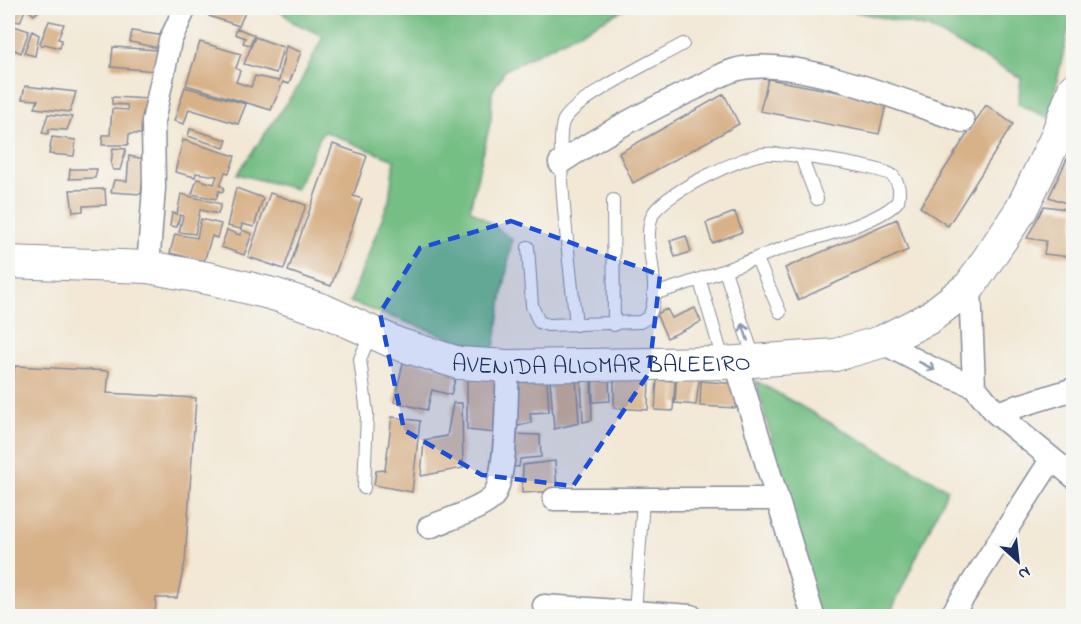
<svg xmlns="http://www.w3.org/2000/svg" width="1081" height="624" font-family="'Indie Flower',sans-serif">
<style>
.forest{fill:#74be84;stroke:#487671;stroke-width:1.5}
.building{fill:#d7b188}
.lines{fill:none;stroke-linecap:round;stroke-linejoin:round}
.lane-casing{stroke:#868c9a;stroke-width:14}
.street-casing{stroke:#868c9a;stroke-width:25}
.secondary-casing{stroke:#868c9a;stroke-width:34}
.lane{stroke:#fff;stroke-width:12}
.street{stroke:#fff;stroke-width:22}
.secondary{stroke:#fff;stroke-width:32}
.oneway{stroke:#8d97ae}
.marked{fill:#1d4ed8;fill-opacity:0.2;stroke:#1d4ed8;stroke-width:4.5;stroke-dasharray:12 8;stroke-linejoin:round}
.labels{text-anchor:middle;stroke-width:4.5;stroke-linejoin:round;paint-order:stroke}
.street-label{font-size:24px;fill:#1b2f5e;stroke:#f6f6f2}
</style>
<rect width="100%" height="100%" fill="#f6f6f2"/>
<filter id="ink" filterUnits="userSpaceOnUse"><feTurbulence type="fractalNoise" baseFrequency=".0167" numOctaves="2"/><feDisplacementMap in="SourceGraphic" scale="12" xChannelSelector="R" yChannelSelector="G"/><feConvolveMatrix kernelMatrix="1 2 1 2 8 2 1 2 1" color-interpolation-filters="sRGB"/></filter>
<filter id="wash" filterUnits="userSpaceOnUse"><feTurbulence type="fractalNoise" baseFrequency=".008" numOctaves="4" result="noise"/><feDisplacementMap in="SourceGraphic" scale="24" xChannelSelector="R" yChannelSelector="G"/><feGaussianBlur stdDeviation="1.35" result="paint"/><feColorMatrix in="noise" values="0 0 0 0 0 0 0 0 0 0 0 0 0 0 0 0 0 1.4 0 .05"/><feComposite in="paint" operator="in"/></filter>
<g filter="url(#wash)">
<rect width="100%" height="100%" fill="#f2e8d5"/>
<path class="forest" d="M277 8H627L505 70 492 92 491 119 470 209 512 239 493 353 350 302 389 200 394 160 323 131 296 189 237 174 299 85 323 36 293 22Z
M839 8H1073L1049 118 1018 104 1021 78 929 28Z
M756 381 948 489 889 616H804L790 510Z"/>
<g id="blocks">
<path class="building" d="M8 8H42L34 15 26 8 20 22 8 20Z
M212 8H238L246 10 239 26 209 16Z
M49 21 64 24 58 39 62 40 60 48 45 44 42 46 40 43Z
M8 24 29 31 21 53 15 50 12 54 8 52Z
M237 28 254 35 250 45 243 43 245 38 235 34Z
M32 31 39 35 35 56 24 53Z
M132 31 165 36 163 49 130 42Z
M255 37 283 47 276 73 244 64Z
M200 42 241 54 236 68 240 71 236 82 251 87 255 76 279 81 286 46 301 52 289 84 283 82 271 110 186 85Z
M113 47 157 50 155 71 111 67Z
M768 79 887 101 879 134 760 111Z
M25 86 76 92 70 112 35 108 38 100 22 99Z
M185 87 246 104 238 124 189 109 184 124 174 121Z
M724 94 739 124 633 183 619 153Z
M112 97 150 99 149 134H129L128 145H102L103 135H110L112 109 128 110 127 105 112 104Z
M986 105 1013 124 948 226 920 207Z
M48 114 72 117 67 130 49 129 48 134 42 133Z
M190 129 227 140 224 148 188 136Z
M52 137 76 140 74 156 49 154Z
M183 140 235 156 229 173 225 172 220 186 224 187 223 192 219 191 216 199 192 194 197 179 214 184 217 176 196 173 195 177 175 172Z
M333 144 367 156 353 196 362 199 331 286 288 271Z
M113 148 126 149 120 170H113L111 164Z
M129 156 145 159 141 194 111 192 114 180 127 181Z
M1067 159 1074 161V206L1049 197Z
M70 169H97L95 178 69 179Z
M236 188 263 198 254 227 242 224 241 229 227 226Z
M105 189 106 205 83 206V211L73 212 70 190Z
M270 193 306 205 284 269 248 257Z
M181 194 221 204 218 214 200 210 195 234 179 232 183 216 180 215 177 227 170 226 172 213 177 214Z
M1044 206 1074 210 1071 257 1044 254 1046 241 1027 238Z
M735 212 742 232 712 243 706 223Z
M201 219 221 224 217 238 212 236 204 261 170 253 175 234 197 238Z
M897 219 908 250 798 300 785 268Z
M227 230 240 235 242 230 252 234 244 255 221 247Z
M686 236 691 252 675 257 670 241Z
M695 308 701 322 667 338 656 314 667 309 672 318Z
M404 359 457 372 451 395 432 390 427 410 394 402Z
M15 366 109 371 107 393 196 398 185 562 177 598H156L155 616H8V465L11 429H8V404Z
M677 372 700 373 696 405 675 403Z
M592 375 609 380 610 401 593 402Z
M467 376 500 379 496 433 467 430Z
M581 377 591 378 592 420 583 422Z
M614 378 649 379 648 410 614 408Z
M576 379 579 423 554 429 550 380Z
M657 380 675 381 673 411 655 410Z
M547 381 549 412 530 413 531 423 514 427 513 382Z
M701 381 736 384V408L700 406Z
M453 403H462L463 468 421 476 424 440 447 436Z
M392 417 420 421 412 492 374 485 376 471 385 470Z
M510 434 540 435 541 457 520 459 519 467 508 466Z
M555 461 557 491 522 493 523 465Z"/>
</g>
</g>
<g filter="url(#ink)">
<use href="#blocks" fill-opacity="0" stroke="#868c9a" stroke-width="1.5"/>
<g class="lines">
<g class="lane-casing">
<path id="lane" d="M801 157 817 199
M613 200 614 325
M528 247 532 306 539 322 548 325 640 322 649 317C664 282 640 242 653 214 663 194 742 156 764 154 781 152 882 166 893 176 900 184 900 192 898 201 879 224 812 238 783 248 740 264 700 281 656 293
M757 259 780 312
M725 271 755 361
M700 281 724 363
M576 325C573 294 553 138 564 120 579 96 655 60 683 44
M364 488 367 414 360 359 371 333
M635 612 643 500"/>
</g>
<g class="street-casing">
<path id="street" d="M560 163C604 133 649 110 696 88 714 79 731 68 751 67 810 62 905 102 963 121
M148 267 154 188 153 122 170 41 185 8
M970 286 974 386
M881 342 935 370 974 386 996 413 1074 477
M736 363 813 616
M996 413 1074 389
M554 499H777
M429 527C446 520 480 510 492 498 508 480 506 393 508 366
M544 606 691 616
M951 616 1051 460"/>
</g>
<g class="secondary-casing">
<g id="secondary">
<path id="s1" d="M8 262 148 267 212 279 273 294 323 310 398 344 459 363 508 366 724 363 835 355 881 342 929 318 970 286 1021 210 1055 140 1074 89"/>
</g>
</g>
<use href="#lane" class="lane"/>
<use href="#street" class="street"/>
<use href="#secondary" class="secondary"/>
</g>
<defs><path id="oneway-shaft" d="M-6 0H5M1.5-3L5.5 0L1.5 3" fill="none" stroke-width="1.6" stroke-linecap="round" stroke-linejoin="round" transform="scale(1.5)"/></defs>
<g class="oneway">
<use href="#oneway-shaft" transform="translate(745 332) rotate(-108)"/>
<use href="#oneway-shaft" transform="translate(927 366) rotate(27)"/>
</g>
</g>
<path class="marked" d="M511 221 660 275 649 373 573 486 482 475 404 430 380 313 420 248Z"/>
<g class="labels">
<g class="street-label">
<text dy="8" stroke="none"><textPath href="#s1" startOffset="609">AVENIDA ALIOMAR BALEEIRO</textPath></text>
</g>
</g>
<rect width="1081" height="624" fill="none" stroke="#f6f6f2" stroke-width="30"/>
<g transform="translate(1018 561) rotate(153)" stroke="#f6f6f2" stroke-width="4.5" paint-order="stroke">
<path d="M0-4.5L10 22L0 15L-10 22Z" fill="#1b2f5e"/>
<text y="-9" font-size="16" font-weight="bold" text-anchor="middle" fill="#1b2f5e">N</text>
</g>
</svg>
